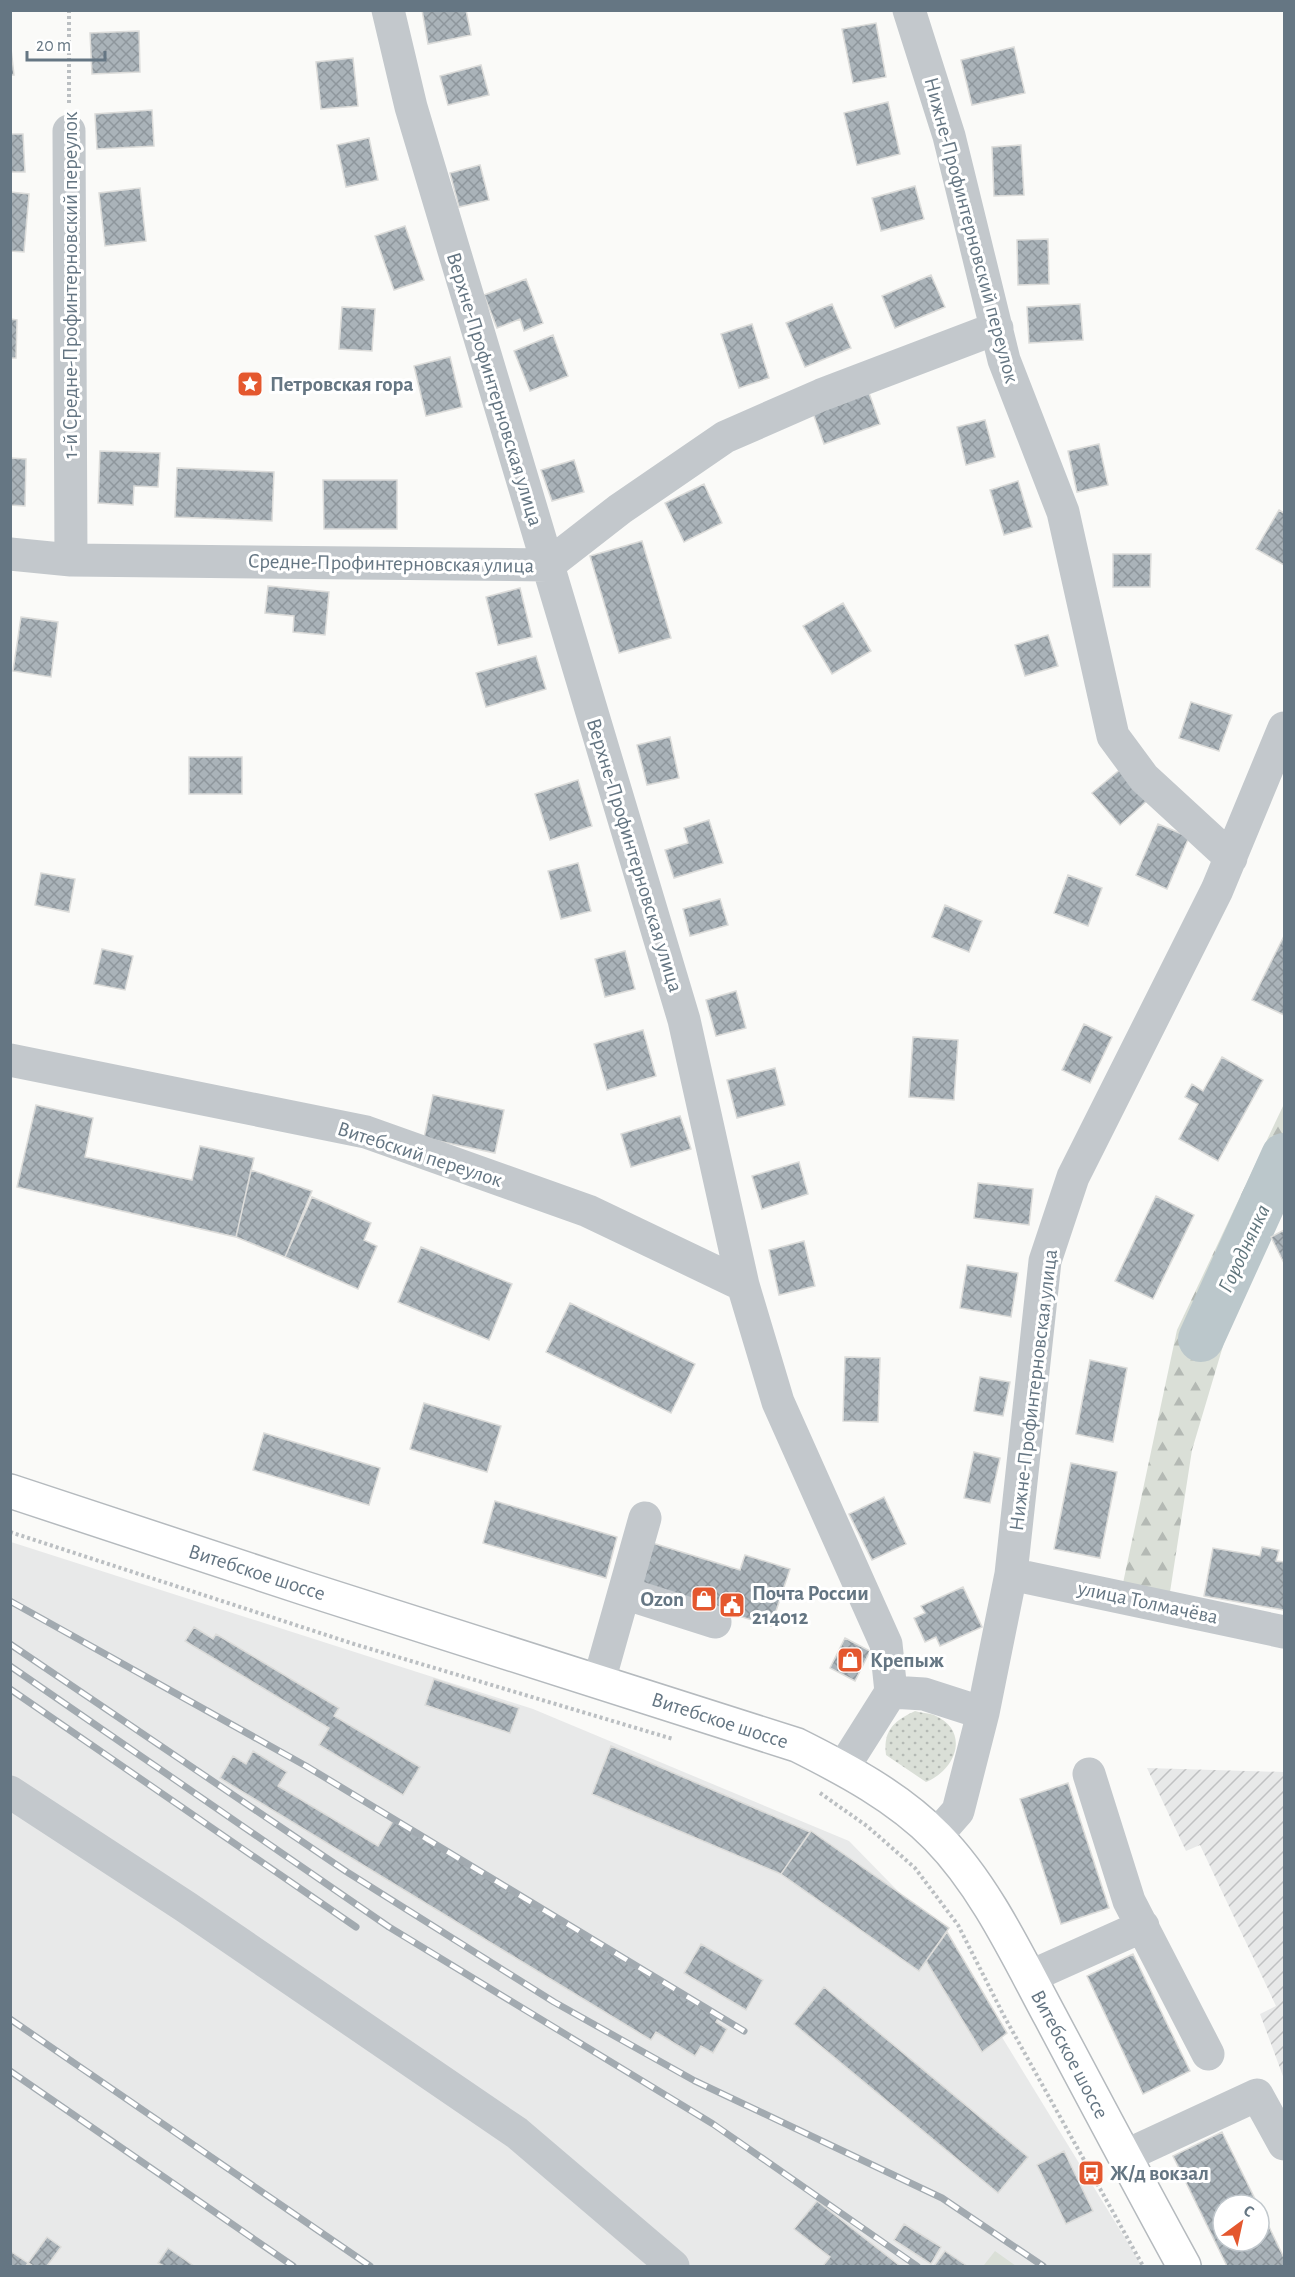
<svg xmlns="http://www.w3.org/2000/svg" width="1295" height="2277" font-family="'Alegreya Sans',sans-serif">
<style>
.built{fill:#e8e9e9}
.industrial{fill:url(#industrial-furrows)}
.green{fill:url(#green-dots)}
.forest{fill:url(#forest-firs)}
.pitch{fill:#dadfd7}
.lines{fill:none;stroke-linecap:round;stroke-linejoin:round}
.river{stroke:#bbc7cb;stroke-width:46}
.building{fill:url(#building-cross-hatch);stroke:#dcdcda;stroke-width:1.5}
.major-casing{stroke:#b5babe;stroke-width:36}
.path{stroke:#bbbfc2;stroke-width:4;stroke-dasharray:3 3;stroke-linecap:butt}
.minor{stroke:#c3c8cc;stroke-width:33}
.major{stroke:#fff;stroke-width:33}
.rail-casing{stroke:#a2aab0;stroke-width:7}
.rail{stroke:#fff;stroke-width:4.5;stroke-dasharray:14;stroke-linecap:butt}
.labels{text-anchor:middle;stroke-width:6;stroke-linejoin:round;paint-order:stroke}
.street-label{font-size:21px;fill:#657683;stroke:#fff}
.poi-label{font-size:21px;font-weight:bold;fill:#657683;stroke:#fff;text-anchor:start}
.water-label{font-size:22px;font-style:italic;fill:#60757c;stroke:#fff}
</style>
<defs>
<pattern id="industrial-furrows" width="10" height="10" patternUnits="userSpaceOnUse" patternTransform="scale(1.5)"><rect width="10" height="10" fill="#e8e9e9"/><path d="M-1 1l2-2M0 10L10 0M9 11l2-2" fill="none" stroke="#c0c1c2"/></pattern>
<pattern id="green-dots" width="8" height="8" patternUnits="userSpaceOnUse" patternTransform="scale(1.5)"><rect width="8" height="8" fill="#dadfd7"/><path d="M2 2h.1M6 6h.1" fill="none" stroke="#b4b9b4" stroke-width="1.8" stroke-linecap="round"/></pattern>
<pattern id="forest-firs" width="22" height="20" patternUnits="userSpaceOnUse" patternTransform="scale(1.5)"><rect width="22" height="20" fill="#dadfd7"/><path d="M5 1l3.5 6h-7zM16 11l3.5 6h-7z" fill="#b4b9b4"/></pattern>
<pattern id="building-cross-hatch" width="8" height="8" patternUnits="userSpaceOnUse" patternTransform="scale(1.5)"><rect width="8" height="8" fill="#aab3b9"/><path d="M0 0l8 8M0 8l8-8" fill="none" stroke="#8e969c"/></pattern>
</defs>
<rect width="100%" height="100%" fill="#fafaf8"/>
<path class="built" d="M11 1542 533 1709 849 1841 937 1931 1142 2266H11Z"/>
<path class="industrial" d="M1147 1768 1284 1772V2079L1260 2014 1276 2006 1200 1845 1186 1851Z"/>
<path class="green" d="M915 1711C921 1713 928 1713 934 1715 971 1731 956 1770 926 1782L886 1755C883 1730 894 1721 915 1711Z"/>
<path class="forest" d="M1284 1104V1195L1237 1299 1192 1450 1170 1592 1123 1583 1177 1330Z"/>
<path class="pitch" d="M995 2251 1016 2266 984 2265Z"/>
<g class="lines">
<path class="river" d="M1201 1339 1284 1156"/>
</g>
<path class="building" d="M422 10H466L471 35 428 44Z
M876 23 886 77 853 83 842 29Z
M139 31 140 72 92 74 90 33Z
M10 40 14 75H10Z
M1014 47 1025 93 972 105 961 60Z
M353 58 358 106 321 109 316 62Z
M481 65 489 95 448 105 440 76Z
M888 102 900 154 857 165 844 113Z
M152 110 154 146 97 149 95 114Z
M10 134H23L25 172H10Z
M369 138 378 180 346 187 337 145Z
M1021 145 1024 195 994 196 992 147Z
M480 165 489 200 459 207 450 173Z
M915 186 924 219 881 231 872 198Z
M140 188 146 241 105 246 99 193Z
M10 192 29 194 24 252 10 251Z
M405 226 424 280 394 290 375 236Z
M1048 239 1049 284 1018 285 1017 240Z
M931 275 945 307 895 328 882 296Z
M526 279 543 323 524 331 520 319 497 328 484 295Z
M832 304 851 348 805 367 786 323Z
M1080 304 1083 340 1029 343 1027 307Z
M342 307 375 309 372 351 339 349Z
M10 319 17 320 16 358H10Z
M752 324 769 378 739 388 721 334Z
M553 335 568 376 530 391 514 351Z
M450 357 462 407 426 416 414 366Z
M869 393 880 424 824 444 813 413Z
M985 420 995 457 966 465 957 427Z
M1099 444 1108 485 1077 492 1068 451Z
M100 451 160 453 158 487 134 486 133 505 98 503Z
M10 458 26 459 25 506 10 505Z
M574 460 584 492 552 501 541 470Z
M177 468 274 472 272 521 175 517Z
M323 480H397V529H324Z
M1018 481 1032 527 1004 535 990 490Z
M704 484 722 523 684 542 665 503Z
M1279 510 1284 513V565L1256 549Z
M642 541 671 638 619 653 590 556Z
M1113 554H1151L1150 587H1113Z
M268 586 329 592 325 635 293 632 294 616 265 613Z
M520 588 532 637 498 645 486 597Z
M843 603 871 651 832 674 803 626Z
M21 617 58 622 51 677 13 671Z
M1048 635 1058 666 1025 676 1015 645Z
M536 656 546 689 486 707 476 673Z
M1191 702 1232 715 1219 751 1179 738Z
M670 737 679 778 647 785 637 745Z
M189 757H242V794H189Z
M1122 768 1149 799 1120 825 1092 793Z
M578 780 592 826 550 840 535 794Z
M709 820 723 863 674 878 665 850 688 843 684 828Z
M1158 824 1189 837 1167 889 1136 875Z
M578 863 591 911 561 919 548 871Z
M41 873 75 879 69 912 35 905Z
M1068 875 1102 888 1088 926 1054 913Z
M720 899 728 925 690 936 683 909Z
M945 905 982 921 969 952 932 937Z
M1284 936V1015L1252 1000Z
M102 949 133 956 125 990 94 984Z
M625 951 635 989 605 997 595 959Z
M736 991 746 1028 716 1036 706 1000Z
M1084 1024 1112 1037 1090 1083 1062 1070Z
M643 1030 656 1076 607 1090 594 1044Z
M913 1037 958 1040 954 1100 909 1097Z
M1222 1057 1263 1080 1218 1161 1179 1139 1198 1104 1185 1097 1192 1084 1203 1091Z
M775 1068 785 1105 737 1118 727 1080Z
M433 1095 504 1110 495 1153 424 1138Z
M36 1105 93 1118 85 1157 192 1180 200 1146 254 1158 236 1237 17 1187Z
M680 1116 691 1149 631 1167 621 1134Z
M799 1162 808 1194 762 1209 752 1176Z
M251 1170 312 1191 285 1257 236 1237Z
M978 1183 1033 1189 1029 1225 974 1218Z
M1156 1196 1194 1215 1153 1299 1115 1281Z
M312 1197 371 1223 364 1240 377 1246 358 1289 285 1257Z
M1284 1230V1263L1271 1237Z
M804 1241 815 1286 779 1295 769 1250Z
M421 1247 512 1284 489 1340 398 1302Z
M967 1265 1018 1273 1011 1317 960 1308Z
M570 1303 695 1364 671 1413 546 1352Z
M845 1357 880 1358 878 1422 843 1421Z
M1090 1360 1127 1368 1113 1442 1076 1434Z
M980 1377 1010 1382 1003 1416 974 1411Z
M424 1403 501 1426 487 1472 410 1449Z
M264 1433 380 1468 369 1505 253 1470Z
M974 1452 1000 1458 990 1503 964 1498Z
M1071 1463 1117 1472 1100 1558 1054 1549Z
M884 1497 906 1544 872 1560 849 1514Z
M495 1501 617 1537 606 1578 483 1543Z
M646 1541 740 1570 745 1555 790 1569 771 1626 632 1583Z
M1262 1547 1279 1550 1276 1561 1284 1562V1610L1204 1596 1213 1548 1260 1556Z
M963 1587 982 1627 940 1646 936 1637 925 1642 914 1618 925 1613 921 1606Z
M194 1627 213 1639 216 1634 339 1708 334 1716 420 1767 403 1795 319 1745 329 1728 185 1641Z
M845 1638 870 1651 855 1681 830 1668Z
M434 1679 519 1708 510 1733 425 1705Z
M611 1746 810 1832 781 1874 592 1794Z
M253 1751 287 1772 278 1786 378 1846 393 1821 718 2018 716 2022 727 2029 713 2053 701 2046 695 2056 656 2032 651 2040 220 1778 233 1756 246 1764Z
M1068 1783 1109 1908 1061 1924 1020 1799Z
M811 1831 949 1928 919 1971 781 1874Z
M947 1932 1007 2033 982 2052 926 1961Z
M701 1944 763 1980 746 2010 684 1973Z
M1133 1954 1190 2071 1143 2094 1087 1976Z
M824 1987 1028 2157 998 2193 794 2024Z
M1222 2132 1258 2205H1223V2241H1259V2206L1284 2258V2266H1227L1173 2156Z
M1064 2151 1093 2211 1066 2224 1037 2165Z
M817 2201 900 2266H823L830 2257 794 2229Z
M904 2224 941 2247 931 2264 894 2240Z
M47 2237 61 2247 47 2266H33L28 2263Z
M168 2248 194 2266H164L158 2263Z
M10 2251 28 2263 26 2266H10Z
M945 2251 967 2266H934Z"/>
<g class="lines">
<g class="major-casing">
<path id="major" d="M10 1491 304 1588 797 1745C845 1769 898 1797 937 1837 986 1887 1018 1957 1051 2018 1095 2101 1139 2184 1184 2266"/>
</g>
<path class="path" d="M69 10V103
M10 1532 354 1644 673 1739
M820 1793 867 1826 915 1868 958 1925 1004 2016 1143 2266"/>
<path class="minor" d="M388 10 411 107 684 1020 743 1285 778 1402 886 1644 891 1692 843 1768
M909 10 949 136 1004 360 1063 512 1113 736 1144 778 1231 858
M69 131 71 560
M10 554 71 560 548 565 620 509 725 437 821 395 997 328
M10 1060 366 1132 588 1211 743 1285
M1011 1574 1284 1632
M624 1593 715 1622
M599 1681 645 1518
M891 1692 924 1694 983 1713
M1089 1774 1129 1901 1208 2054
M10 1792 186 1907 517 2133 673 2266
M936 1836 958 1811 983 1713 1011 1574 1045 1261 1073 1177 1217 890 1284 728
M1029 1977 1143 1926
M1125 2156 1257 2095 1284 2144"/>
<use href="#major" class="major"/>
<g class="rail-casing">
<path id="rail" d="M10 1601 306 1766 744 2031
M10 1644 347 1872 554 2002 695 2081 942 2198 1043 2266
M10 1666 389 1927 713 2124 917 2266
M10 1689 356 1927
M10 2019 370 2266
M10 2071 293 2266"/>
</g>
<use href="#rail" class="rail"/>
</g>
<defs>
<g id="sight-square" transform="scale(1.35)"><rect x="-9" y="-9" width="18" height="18" rx="4" fill="#e4572e" stroke="#fff"/><path d="M0-6L1.8-2.2L6-1.7L2.9 1.2L3.7 5.4L0 3.3L-3.7 5.4L-2.9 1.2L-6-1.7L-1.8-2.2Z" fill="#fff"/></g>
<g id="shop-square" transform="scale(1.35)"><rect x="-9" y="-9" width="18" height="18" rx="4" fill="#e4572e" stroke="#fff"/><path d="M-5-2.5h2.3a2.7 3.5 0 0 1 5.4 0H5L5.5 6h-11ZM-1.5-2.5h3a1.5 2.3 0 0 0-3 0Z" fill="#fff"/></g>
<g id="civic-square" transform="scale(1.35)"><rect x="-9" y="-9" width="18" height="18" rx="4" fill="#e4572e" stroke="#fff"/><path d="M-.6-6.5H3V-4.5H.6V-3L4-1V1h2V6H-6V1h2V-1L-.6-3ZM-1.2 2.5V6h2.4V2.5Z" fill="#fff"/></g>
<g id="bus-square" transform="scale(1.35)"><rect x="-9" y="-9" width="18" height="18" rx="4" fill="#e4572e" stroke="#fff"/><path d="M-5-6H5V4H4V6H2V4H-2V6H-4V4H-5ZM-3.5-4V0h7V-4ZM-3.5 1.2v1.5H-2V1.2ZM2 1.2v1.5H3.5V1.2Z" fill="#fff"/></g>
</defs>
<g fill-rule="evenodd">
<use href="#sight-square" x="250" y="384"/>
<use href="#shop-square" x="704" y="1599"/>
<use href="#civic-square" x="732" y="1605"/>
<use href="#shop-square" x="850" y="1660"/>
<use href="#bus-square" x="1091" y="2173"/>
</g>
<g class="labels">
<g class="street-label">
<text transform="translate(972 230) rotate(75)" y="7">Нижне-Профинтерновский переулок</text>
<text transform="translate(70 285) rotate(-90)" y="7">1-й Средне-Профинтерновский переулок</text>
<text transform="translate(495 389) rotate(73)" y="7">Верхне-Профинтерновская улица</text>
<text transform="translate(391 563) rotate(1)" y="7">Средне-Профинтерновская улица</text>
<text transform="translate(635 855) rotate(73)" y="7">Верхне-Профинтерновская улица</text>
<text transform="translate(420 1154) rotate(18)" y="7">Витебский переулок</text>
<text transform="translate(1033 1390) rotate(-83)" y="7">Нижне-Профинтерновская улица</text>
<text transform="translate(257 1572) rotate(18)" y="7">Витебское шоссе</text>
<text transform="translate(1148 1602) rotate(12)" y="7">улица Толмачёва</text>
<text transform="translate(720 1720) rotate(18)" y="7">Витебское шоссе</text>
<text transform="translate(1070 2054) rotate(62)" y="7">Витебское шоссе</text>
</g>
<g class="poi-label">
<text x="270" y="391">Петровская гора</text>
<text x="752" y="1600">Почта России<tspan x="752" dy="24">214012</tspan></text>
<text x="684" y="1606" text-anchor="end">Ozon</text>
<text x="870" y="1667">Крепыж</text>
<text x="1110" y="2180">Ж/д вокзал</text>
</g>
<g class="water-label">
<text transform="translate(1243 1248) rotate(-65)" y="8">Городнянка</text>
</g>
</g>
<rect width="1295" height="2277" fill="none" stroke="#657683" stroke-width="24"/>
<g transform="translate(1241 2223) rotate(33)"><circle r="28" fill="#ffffff" stroke="#c1c8cd" stroke-width="1.5"/>
<path d="M0-4.5L10 22L0 15L-10 22Z" fill="#e4572e"/>
<text y="-9" font-size="16" font-weight="bold" text-anchor="middle" fill="#657683">С</text>
</g>
<path d="M27 51v9h78v-9" fill="none" stroke="#657683" stroke-width="3"/>
<text x="36" y="51" font-size="18" fill="#657683" stroke="#ffffff" stroke-width="4.5" paint-order="stroke">20 m</text>
</svg>
